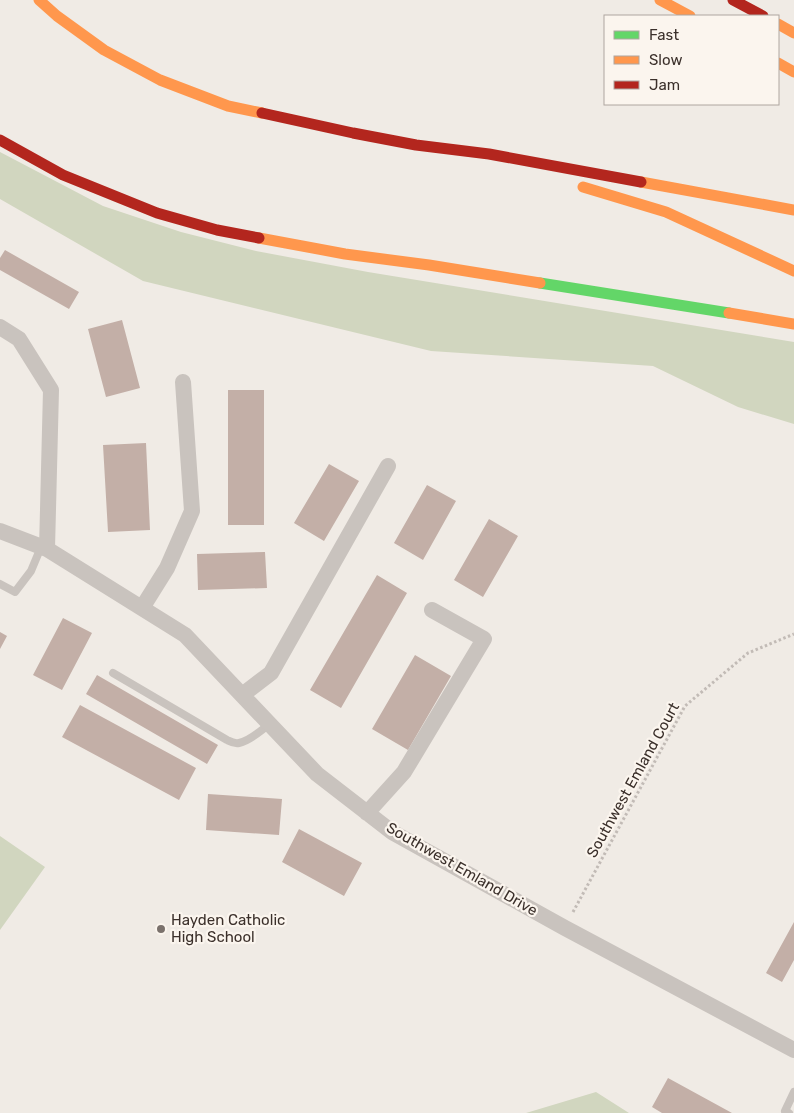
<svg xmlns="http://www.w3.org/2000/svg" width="794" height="1113" font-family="Rubik,sans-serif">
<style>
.green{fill:#d1d6bf}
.building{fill:#c3afa7}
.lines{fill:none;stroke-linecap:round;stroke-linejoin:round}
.path{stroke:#c2bbb6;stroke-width:3;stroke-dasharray:2.5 2.5;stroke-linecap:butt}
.lane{stroke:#c9c3be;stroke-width:8}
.street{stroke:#c9c3be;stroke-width:16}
.fast{stroke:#63d668;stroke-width:11}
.slow{stroke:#ff974d;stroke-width:11}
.jam{stroke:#b3261e;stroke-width:11}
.poi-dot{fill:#7a716c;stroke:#fbf5ee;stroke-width:2}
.labels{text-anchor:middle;stroke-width:4.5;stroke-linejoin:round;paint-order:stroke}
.street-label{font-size:15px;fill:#3b302b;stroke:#fbf5ee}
.poi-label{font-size:15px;fill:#3b302b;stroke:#fbf5ee;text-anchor:start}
</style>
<rect width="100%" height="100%" fill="#f0ebe5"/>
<path class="green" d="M0 152 103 206 181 232 256 251 368 272 794 342V424L738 407 653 366 431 351 143 281 0 199Z
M0 836 45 867 0 930Z
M596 1092 629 1113H526Z"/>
<path class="building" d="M5 250 79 292 69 309 0 270V258Z
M122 320 140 388 106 397 88 329Z
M228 390H264V525H228Z
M146 443 150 530 108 532 103 445Z
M329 464 359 481 324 541 294 523Z
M427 485 456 501 423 560 394 543Z
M489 519 518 536 483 597 454 580Z
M265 552 267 588 198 590 197 554Z
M377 575 407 593 341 708 310 690Z
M63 618 92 633 62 690 33 675Z
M0 632 7 636 0 649Z
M415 655 451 676 408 750 372 729Z
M97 675 218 745 207 764 86 694Z
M80 705 196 768 179 800 62 737Z
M208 794 282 799 279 835 206 830Z
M299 829 362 863 344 896 282 862Z
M794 922V960L782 982 766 973Z
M668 1078 732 1113H662L652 1107Z"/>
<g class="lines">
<path class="path" d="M573 912 685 706 748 653 794 634"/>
<path class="lane" d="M0 584 15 592 31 571 41 547
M113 673 227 740C231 742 234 744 239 743 250 741 261 730 270 724
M789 1113 785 1111 794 1092"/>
<path class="street" d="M0 327 19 339 51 390 47 549 0 531
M47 549 185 635 317 774 392 832 565 928 794 1050
M142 608 167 568 192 511 183 382
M242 695 271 673 388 466
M367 813 404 772 484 639 432 610"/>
<path class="fast" d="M540 283 729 313"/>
<path class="slow" d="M39 0 57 16 104 50 160 80 228 106 262 113
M660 0 690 16
M778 24 794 33
M778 63 794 72
M641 182 794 210
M583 187 666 212 794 271
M259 238 345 254 429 265 540 283
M729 313 794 324"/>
<path class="jam" d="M733 0 763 16
M262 113 353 133 416 145 489 154 641 182
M0 140 63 175 157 213 217 230 259 238"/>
</g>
<circle class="poi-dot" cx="161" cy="929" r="5"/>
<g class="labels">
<g class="street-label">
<text transform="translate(633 780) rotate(-61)" y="5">Southwest Emland Court</text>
<text transform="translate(462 869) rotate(30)" y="5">Southwest Emland Drive</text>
</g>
<g class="poi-label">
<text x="171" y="925">Hayden Catholic<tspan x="171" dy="17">High School</tspan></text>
</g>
</g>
<rect x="604" y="15" width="175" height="90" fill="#fbf5ee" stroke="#aea6a0"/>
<rect x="614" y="31" width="25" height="8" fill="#63d668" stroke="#aea6a0"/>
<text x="649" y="40" font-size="15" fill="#3b302b">Fast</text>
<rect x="614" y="56" width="25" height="8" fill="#ff974d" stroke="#aea6a0"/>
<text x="649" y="65" font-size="15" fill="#3b302b">Slow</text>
<rect x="614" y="81" width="25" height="8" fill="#b3261e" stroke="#aea6a0"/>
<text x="649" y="90" font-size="15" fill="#3b302b">Jam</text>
</svg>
